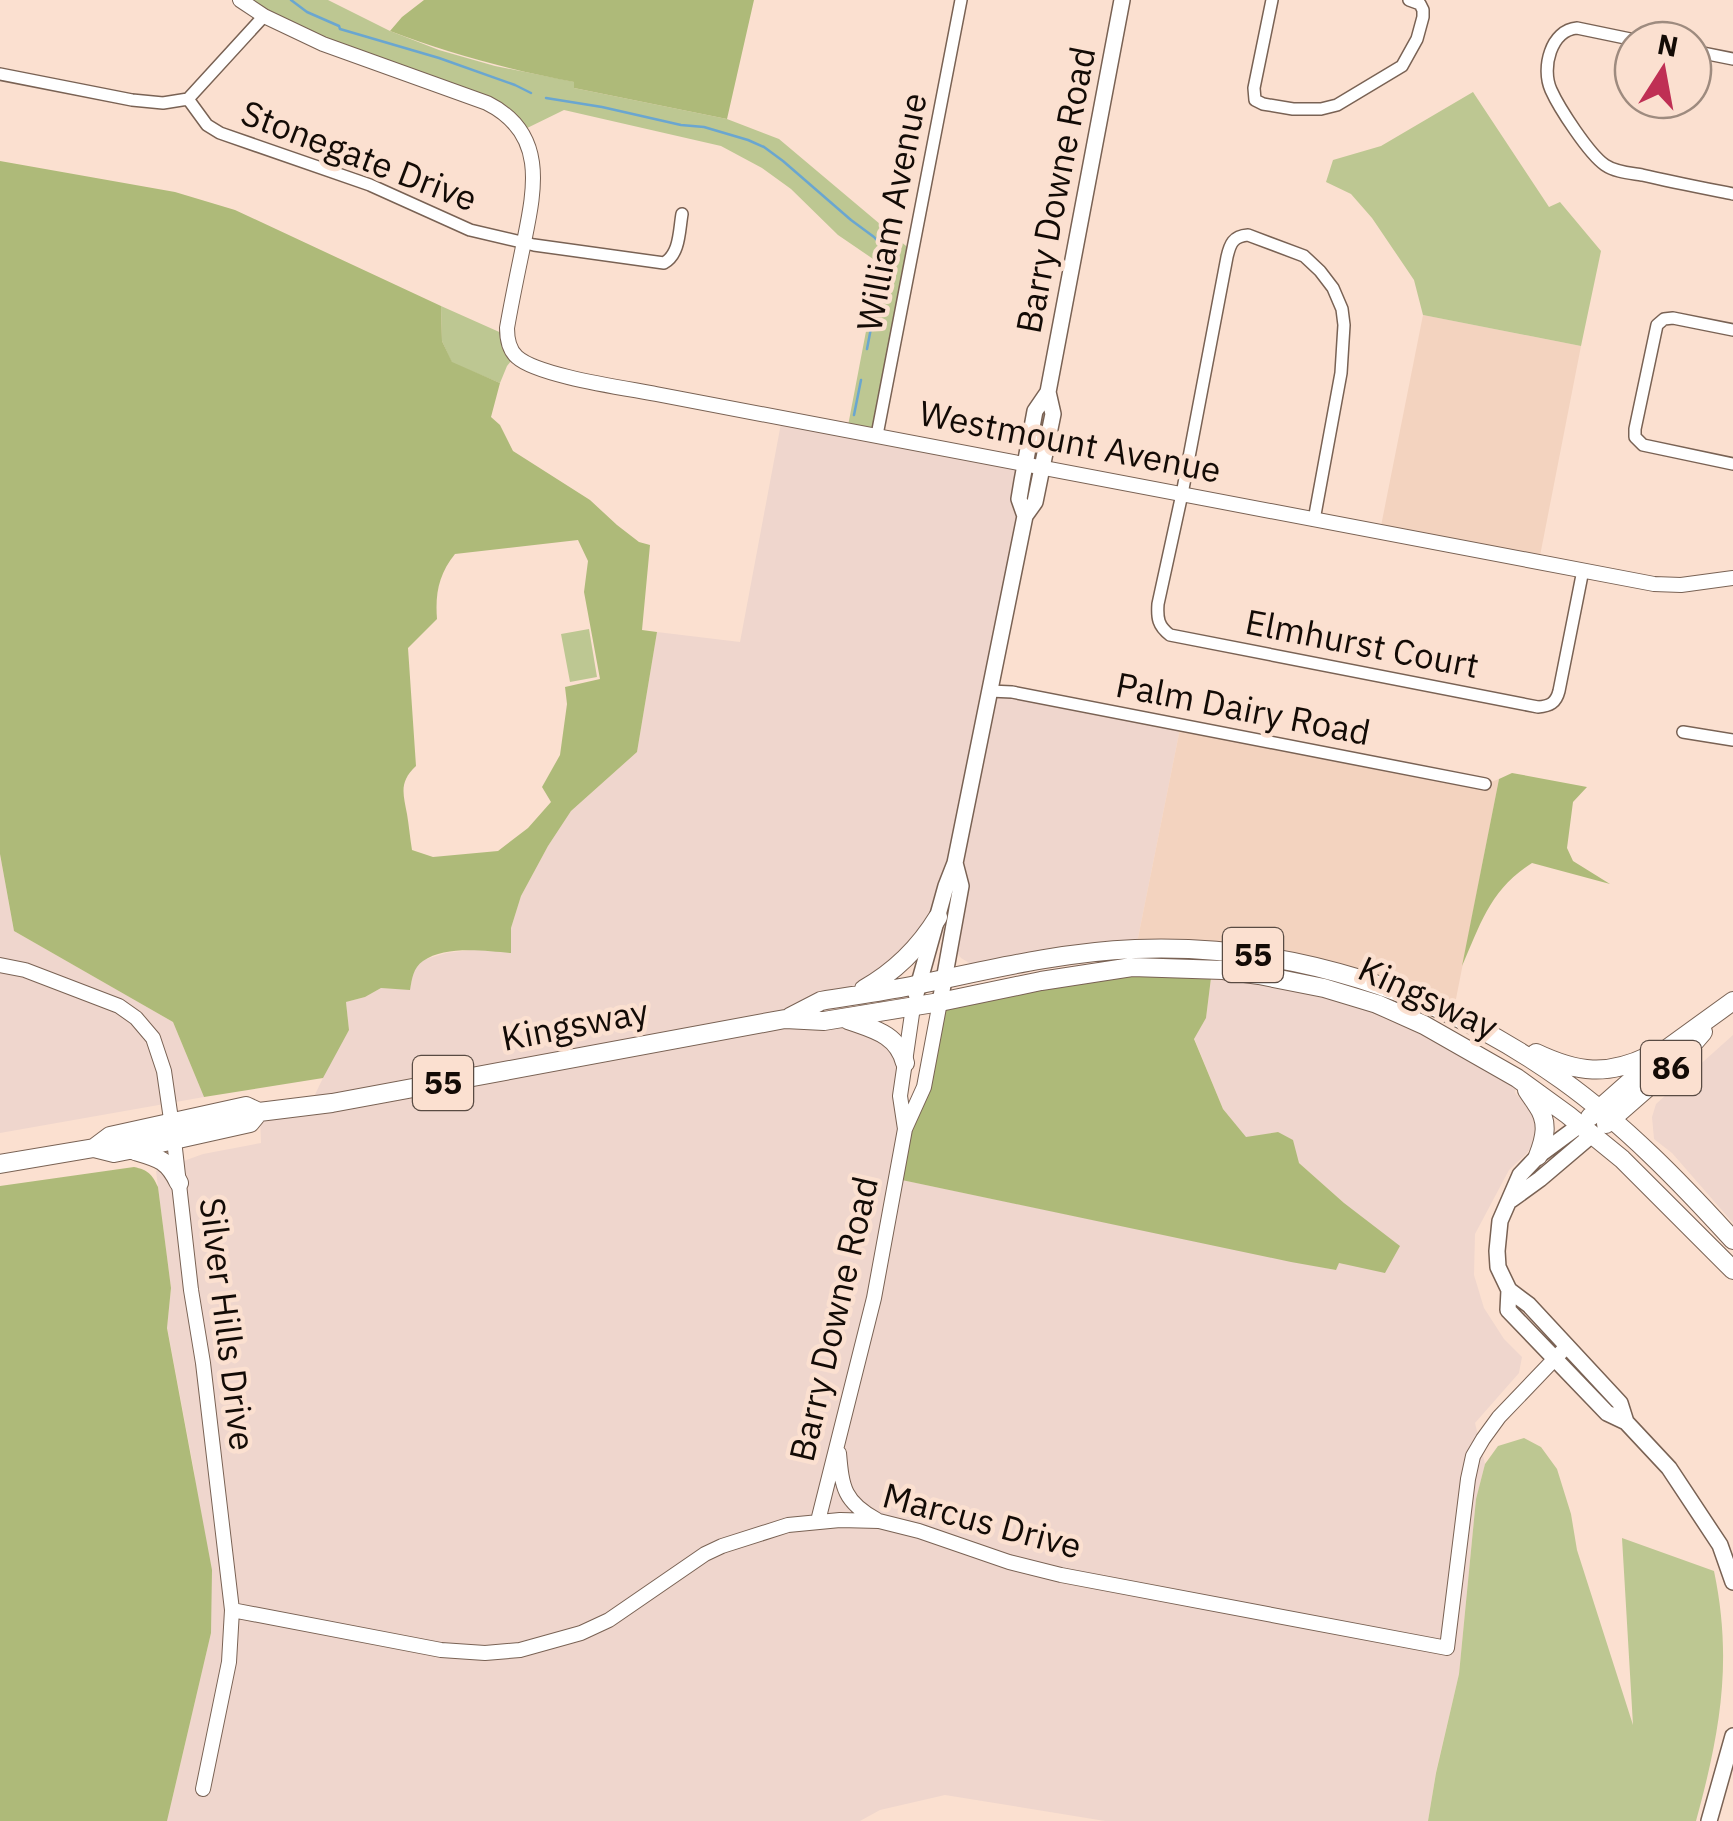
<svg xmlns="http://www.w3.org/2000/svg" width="1733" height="1821" font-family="'IBM Plex Sans',sans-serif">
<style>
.commercial{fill:#efd6cd}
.built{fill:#f3d3bf}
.green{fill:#bdc792}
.forest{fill:#aeba79;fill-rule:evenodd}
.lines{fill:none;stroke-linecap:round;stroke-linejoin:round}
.stream{stroke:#6aa6d0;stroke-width:2.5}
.minor-casing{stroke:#796254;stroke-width:14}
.tertiary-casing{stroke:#796254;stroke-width:16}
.secondary-casing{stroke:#796254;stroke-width:18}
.primary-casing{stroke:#796254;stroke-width:20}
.minor{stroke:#fff;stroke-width:11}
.tertiary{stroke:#fff;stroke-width:14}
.secondary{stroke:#fff;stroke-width:15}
.primary{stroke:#fff;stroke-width:18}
.labels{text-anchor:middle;stroke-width:9;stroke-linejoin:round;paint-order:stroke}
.shield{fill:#fbe0d0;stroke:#594b43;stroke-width:2.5}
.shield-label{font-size:32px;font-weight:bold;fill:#130b06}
.street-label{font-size:35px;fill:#130b06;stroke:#fbe0d0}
</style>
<rect width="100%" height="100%" fill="#fbe0d0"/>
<path class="commercial" d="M782 418 1024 464 1025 516 990 687 1181 724 1137 943 999 967 971 964 961 958 955 950V865L938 917 889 974 787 1018 875 1030 905 1063 897 1179 1335 1270 1344 1203 1299 1163 1278 1132 1246 1138 1223 1109 1194 1038 1206 1018 1212 970 1349 995 1517 1079 1515 1093 1536 1114V1140L1527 1153 1509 1170 1475 1234 1474 1275 1484 1308 1504 1339 1522 1357 1519 1373 1475 1423 1485 1464 1476 1499 1459 1674 1436 1772 1428 1821H1105L945 1795 880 1810 860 1821H167L211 1633 194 1471 167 1327 171 1288 156 1171 203 1154 261 1143 260 1116 309 1107 335 1053 349 1030 346 1002 365 997 381 988 410 989 413 972 423 960 446 953 478 949 510 952 511 928 521 896 548 846 571 811 637 752 657 632 740 642Z
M0 854 14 931 173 1022 204 1097 0 1133Z
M1733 1035V1223L1672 1153 1654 1139 1652 1117 1656 1104Z"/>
<path class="built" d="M1423 315 1581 346 1539 561 1380 531Z
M1181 724 1486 784 1499 779 1455 1004 1389 979 1330 964 1137 943Z"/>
<path class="green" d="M239 0H328L390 31 439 50 495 66 575 82 574 88 727 119 779 139 912 251 876 436 847 431 879 263 838 235 791 189 762 168 721 146 564 110 519 132 501 112 323 45Z
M1473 92 1549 207 1560 202 1601 251 1581 346 1423 315 1414 280 1372 218 1351 194 1326 182 1333 160 1381 146Z
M441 306 506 335 515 356 507 366 500 383 452 363 442 341Z
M589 629 597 677 570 682 561 634Z
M1524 1438 1541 1447 1557 1469 1571 1514 1577 1550 1633 1725 1622 1538 1714 1571C1733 1661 1720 1733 1696 1821H1428L1436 1773 1459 1674 1476 1499 1485 1464 1498 1446Z"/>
<path class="forest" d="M424 0H754L727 119 574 88V82C511 70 450 54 390 31L402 17Z
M0 161 175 192 235 210 441 306 442 341 452 362 500 383 491 417 500 425 513 451 590 500 617 525 639 542 650 545 642 630 657 632 637 752 571 811 548 846 521 896 511 928V953C486 951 445 945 423 961 413 968 412 979 410 990L381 988 365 997 346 1002 349 1030 323 1078 204 1097 173 1022 14 931 0 854ZM578 540 588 561 584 592 600 679 565 687 567 704 560 755 542 787 551 802 528 828 498 851 433 857 412 850C410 838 409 826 407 814 403 793 399 782 416 766L408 648 437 619C435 593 439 574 455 554Z
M1512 773 1587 787 1573 802 1567 848 1573 861 1610 884 1532 863C1490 890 1481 923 1462 966L1499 779Z
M1212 970 1206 1018 1194 1039 1223 1109 1246 1137 1278 1132 1293 1140 1299 1163 1344 1203 1400 1246 1385 1273 1339 1263 1336 1270 1291 1262 897 1179 924 1087 940 1002 1075 977Z
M134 1167C148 1170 152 1174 158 1187L171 1288 167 1328 212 1570 211 1633 167 1821H0V1186Z"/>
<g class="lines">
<path class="stream" d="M291 0 307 12 339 26 340 29 439 58 515 85 531 93
M546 98 602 107 681 125 704 127 748 140 764 147 783 161 851 220 874 237 884 248V260L867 349
M854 415 861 380"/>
<g class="minor-casing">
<path id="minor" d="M1272 0 1254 88 1255 100 1263 104 1293 109H1321L1337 105 1402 66 1417 39 1423 17V10L1420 4 1409 0
M1635 40 1577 28C1551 30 1541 68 1551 90 1559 108 1589 154 1605 165 1615 172 1630 173 1642 175 1672 182 1703 188 1733 194
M1693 51 1733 59
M0 74 132 100 163 103 188 99 264 16
M188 99 207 125 220 133 370 185 470 230 534 245 664 263C680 254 679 231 682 214
M1733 330 1673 318 1664 319 1657 325 1635 429V437L1643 445 1733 464
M877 435 961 0
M1314 520 1341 373 1344 325 1342 309 1333 288 1320 271 1304 256 1248 235C1233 236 1230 244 1227 257L1182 494 1158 604C1157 618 1158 626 1170 635L1538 707C1550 706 1556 703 1559 691L1583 570
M990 691 1012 692 1485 784
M1683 732 1733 740"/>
</g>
<g class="tertiary-casing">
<path id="tertiary" d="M240 0 264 16 323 44 487 103C547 133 535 188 524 242 518 271 512 299 507 328 507 338 509 350 517 357 538 376 625 388 656 394L1654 584 1681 585 1733 578
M0 965 25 970 119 1006 136 1018 153 1038 164 1071 174 1140 191 1290 203 1363 232 1610 229 1662 203 1789
M905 1129 900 1096 913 1007
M839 1453C842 1488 844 1502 877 1520
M818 1521 874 1298 905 1129 924 1087 940 1002
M232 1610 441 1650 485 1653 520 1650 581 1633 609 1620 705 1554 722 1546 788 1525 840 1520 879 1521 919 1531 1009 1562 1061 1575 1447 1648 1468 1479 1473 1456 1483 1439 1499 1417 1567 1346"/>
</g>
<g class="secondary-casing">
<path id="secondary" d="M1025 516 1019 499 1022 481 1035 411 1048 392 1122 0
M916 994 946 886 955 863 1025 516 1035 502 1053 414 1048 392
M940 1002 961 886 955 863
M1580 1125 1538 1156 1520 1175 1500 1221 1497 1251 1498 1267 1509 1290 1508 1310 1607 1413 1626 1422 1669 1468 1720 1545 1733 1582
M1511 1200 1540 1179 1593 1134
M1509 1290 1529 1305 1620 1403 1626 1422
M1709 1821 1733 1736"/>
</g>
<g class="primary-casing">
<path id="primary" d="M864 989C896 971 919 948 938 917
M790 1017 821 1001C851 996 881 992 911 986 984 971 1059 952 1135 949 1288 943 1438 991 1562 1080 1625 1125 1681 1183 1733 1240
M848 1020C873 1029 898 1034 905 1063
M1536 1053C1578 1073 1607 1076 1649 1056
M1527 1090C1530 1095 1534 1100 1537 1105 1549 1122 1545 1138 1538 1156
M1590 1117 1668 1048 1733 1001
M1606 1124 1678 1061 1703 1032
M94 1148 110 1136 246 1106 259 1112 332 1103 785 1019 824 1021 940 1002 1041 981 1132 967 1223 970 1259 975 1324 988 1377 1004 1424 1025 1517 1078 1568 1115 1622 1159 1733 1270
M135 1151C159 1158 168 1160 179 1183
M0 1164 94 1148 114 1153 129 1150 250 1123 259 1112"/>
</g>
<use href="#minor" class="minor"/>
<use href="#tertiary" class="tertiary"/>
<use href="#secondary" class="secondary"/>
<use href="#primary" class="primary"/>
</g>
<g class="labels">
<g class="shield">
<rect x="1223" y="928" width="60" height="54" rx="8"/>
<rect x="1641" y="1041" width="60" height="54" rx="8"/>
<rect x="413" y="1056" width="60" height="54" rx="8"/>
</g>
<g class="shield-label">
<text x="1253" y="966">55</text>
<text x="1671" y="1079">86</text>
<text x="443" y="1094">55</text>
</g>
<g class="street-label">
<text transform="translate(359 156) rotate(21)" y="12">Stonegate Drive</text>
<text transform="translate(1056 190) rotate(-79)" y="12">Barry Downe Road</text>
<text transform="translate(892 212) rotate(-79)" y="12">William Avenue</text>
<text transform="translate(1070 442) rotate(11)" y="12">Westmount Avenue</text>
<text transform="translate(1362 644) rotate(11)" y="12">Elmhurst Court</text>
<text transform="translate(1243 709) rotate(11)" y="12">Palm Dairy Road</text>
<text transform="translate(1428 998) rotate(25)" y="12">Kingsway</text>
<text transform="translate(575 1025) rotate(-11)" y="12">Kingsway</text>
<text transform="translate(834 1319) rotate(-77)" y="12">Barry Downe Road</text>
<text transform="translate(227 1324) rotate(83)" y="12">Silver Hills Drive</text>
<text transform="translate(982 1521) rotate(15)" y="12">Marcus Drive</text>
</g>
</g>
<g transform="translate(1663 70) rotate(11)"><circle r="48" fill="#fbe0d0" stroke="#9e8b7f" stroke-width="2.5"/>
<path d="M0-8L18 38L0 25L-18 38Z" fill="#bf2f54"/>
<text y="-15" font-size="28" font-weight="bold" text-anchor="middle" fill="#130b06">N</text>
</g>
</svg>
